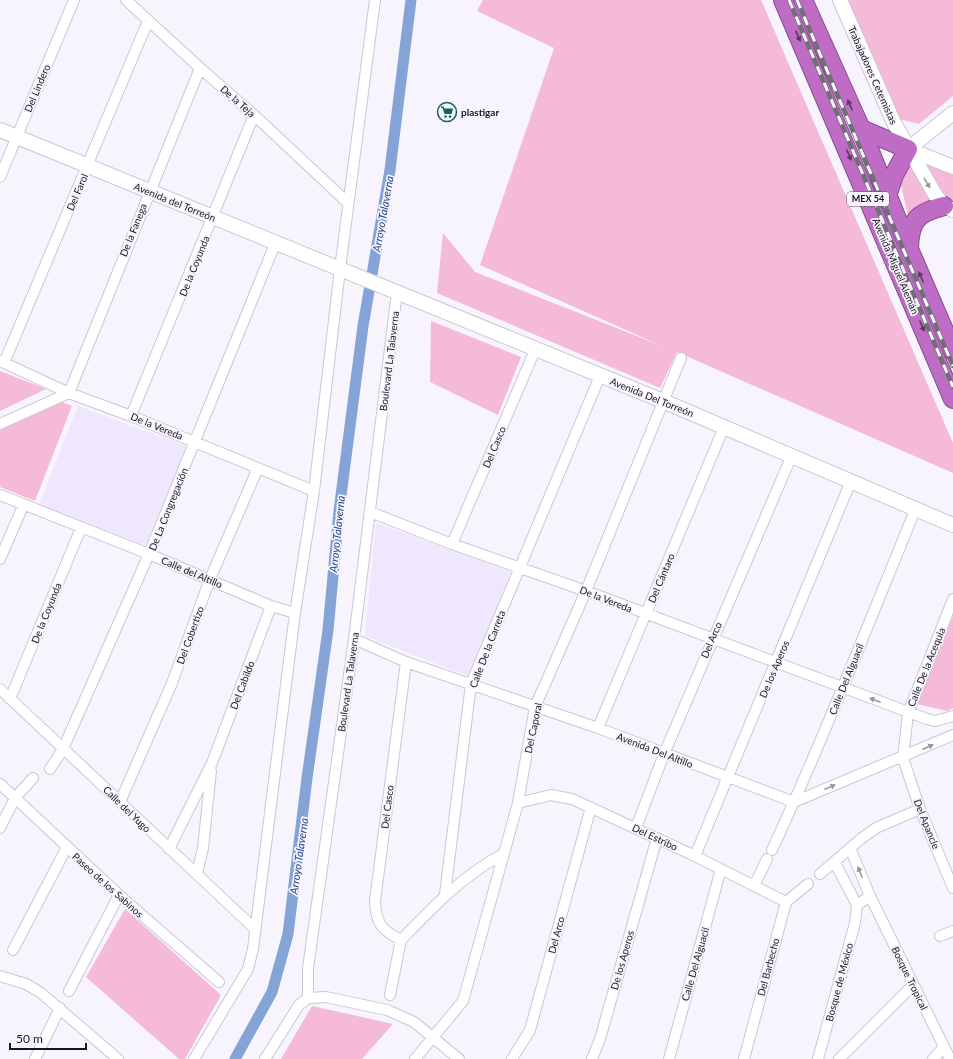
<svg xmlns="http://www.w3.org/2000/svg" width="953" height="1059" font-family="Lato,sans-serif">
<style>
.built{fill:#efe7fd}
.green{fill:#f4bad8}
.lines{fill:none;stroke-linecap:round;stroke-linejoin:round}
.canal{stroke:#84a3d6;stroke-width:11}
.street-casing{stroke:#cbc6d4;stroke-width:12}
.secondary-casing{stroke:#cbc6d4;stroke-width:16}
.highway-casing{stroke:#854e8b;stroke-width:20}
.street{stroke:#fff;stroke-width:10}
.secondary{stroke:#fff;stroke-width:14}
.highway{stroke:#bf6cc6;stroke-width:18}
.rail-casing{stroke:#716f76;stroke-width:4.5}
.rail{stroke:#f7f4fd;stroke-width:3;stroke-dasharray:9;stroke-linecap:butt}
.oneway{fill:#5b3961}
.oneway2{fill:#989799}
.labels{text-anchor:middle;stroke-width:3.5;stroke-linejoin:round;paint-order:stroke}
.shield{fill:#f7f4fd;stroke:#5c5960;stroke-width:1}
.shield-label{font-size:9px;font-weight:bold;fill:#19171d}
.street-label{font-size:10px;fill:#19171d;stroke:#f7f4fd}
.poi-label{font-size:10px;font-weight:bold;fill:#19171d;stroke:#f7f4fd;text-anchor:start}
.water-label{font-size:11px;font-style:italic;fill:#204683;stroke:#f7f4fd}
</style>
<rect width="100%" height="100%" fill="#f7f4fd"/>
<path class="built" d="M78 406 186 446 147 546 39 504Z
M376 523 510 572 470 677 365 636Z"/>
<path class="green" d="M483 0H761L953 443V473L677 352 660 388 437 293 443 233 475 272 662 346 480 265 554 48 477 11Z
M848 0H953V96L919 124 899 119Z
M909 157 935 202C922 201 916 210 909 219L900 181Z
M924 161 953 173V205L945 202Z
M431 321 521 357 498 415 430 382Z
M0 371 46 389 0 411Z
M59 401 72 406 35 501 0 487V430Z
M953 616V708L947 711 917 704Z
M125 909 221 995 185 1059H179L86 977Z
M312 1006 393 1024 362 1059H281Z"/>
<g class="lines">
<path class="canal" d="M235 1059 272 992 288 934 307 778 328 630 339 511 363 326 390 170 411 0"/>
<g class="street-casing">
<path id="street" d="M126 0 200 68 254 115 348 203
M0 177 74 0
M0 361 69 393 131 416 314 491
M4 363 148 21
M131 416 254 115
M0 424 69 393 200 68
M0 495 149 554 271 606 295 613
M370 512 452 544 586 591 927 719 935 721 953 716
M452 544 535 350
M0 559 23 506
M953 599 908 713 903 758 920 809 953 888
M354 639 406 662 598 728 794 802 953 735
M0 689 254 928
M10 699 81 528
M598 728 724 427
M50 769 63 749 149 554 275 244
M0 784 119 895 219 982
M120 802 172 683 210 579 258 468
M518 803 551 795 572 799 695 856 786 902
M0 828 15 798 33 778
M636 828 664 754 792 455
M850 848 870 896
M169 849 212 763 271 606
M772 850C824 738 869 622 916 508
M695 856 851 481
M835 863 857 905
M197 873 203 848 211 771
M820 874 862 838 876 828 920 809
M754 886 767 859
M445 894 471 684 600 376
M857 905 870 896 950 1059
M940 936 953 931
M401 940C381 930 376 923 375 901L406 662
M401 940C433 907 462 876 503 854
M13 950 67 847
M0 976 26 984 41 993 118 1059
M69 991 119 895
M390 995 401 940
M308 998V968L354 639 397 292
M308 998 326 997 387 1010 414 1022 459 1059
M35 1059 60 1008
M194 1059 248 969 253 949 295 613 314 491 340 269 375 0
M265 1059 299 1005 308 998
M415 1059 463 1001 518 803 535 707 586 591 681 358
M512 1059 530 1030 591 807
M592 1059 600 1039 657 838
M669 1059 721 869
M744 1059 786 902 808 884
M818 1059 855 923 857 905
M839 1059 913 985
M933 1059 944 1047"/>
</g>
<g class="secondary-casing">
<path id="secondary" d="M840 0 894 123 936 196 944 206 953 210
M0 130 663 401 953 525
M908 149 953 113
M908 149 953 167"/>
</g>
<g class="highway-casing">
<path id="highway" d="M783 0 953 399
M803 0 861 129 909 249 953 351
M861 129 908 149 894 175 887 196
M909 248C910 220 917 213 944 206"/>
</g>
<use href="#street" class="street"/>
<use href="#secondary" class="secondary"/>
<use href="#highway" class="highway"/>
<g class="rail-casing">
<path id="rail" d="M789 0 953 387
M797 0 953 366"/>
</g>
<use href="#rail" class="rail"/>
</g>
<defs><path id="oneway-solid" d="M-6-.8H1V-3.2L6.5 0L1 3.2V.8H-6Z"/></defs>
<g class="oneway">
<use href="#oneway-solid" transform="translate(798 36) rotate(67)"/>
<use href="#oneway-solid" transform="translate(850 105) rotate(-114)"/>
<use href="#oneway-solid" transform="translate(849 155) rotate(67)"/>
<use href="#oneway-solid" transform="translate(921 277) rotate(-114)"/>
<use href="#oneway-solid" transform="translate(922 326) rotate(67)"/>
</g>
<g class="oneway2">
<use href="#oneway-solid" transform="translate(927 183) rotate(59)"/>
<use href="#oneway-solid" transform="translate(875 700) rotate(-159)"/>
<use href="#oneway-solid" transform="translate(928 747) rotate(-24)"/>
<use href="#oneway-solid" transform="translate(830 787) rotate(-22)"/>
<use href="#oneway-solid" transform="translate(860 872) rotate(-113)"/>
</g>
<defs>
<g id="supermarket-ring" transform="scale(1)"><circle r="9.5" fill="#f7f4fd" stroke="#136363" stroke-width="1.5"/><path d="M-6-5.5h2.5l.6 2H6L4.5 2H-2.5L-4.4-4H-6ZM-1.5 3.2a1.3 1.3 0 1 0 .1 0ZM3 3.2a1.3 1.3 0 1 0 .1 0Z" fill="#136363"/></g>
</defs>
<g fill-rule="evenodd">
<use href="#supermarket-ring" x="447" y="112"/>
</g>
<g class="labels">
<rect class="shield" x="847" y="192" width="42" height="14" rx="3"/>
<g class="shield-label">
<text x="868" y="202">MEX 54</text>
</g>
<g class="street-label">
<text transform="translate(873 75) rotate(66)" y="4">Trabajadores Cetemistas</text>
<text transform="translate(37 88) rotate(-67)" y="4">Del Lindero</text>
<text transform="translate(238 101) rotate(41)" y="4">De la Teja</text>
<text transform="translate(77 192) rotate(-67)" y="4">Del Farol</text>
<text transform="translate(175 202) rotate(22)" y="4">Avenida del Torreón</text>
<text transform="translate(133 230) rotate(-68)" y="4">De la Fanega</text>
<text transform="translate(194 266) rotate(-68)" y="4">De la Coyunda</text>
<text transform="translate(896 266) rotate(67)" y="4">Avenida Miguel Alemán</text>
<text transform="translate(389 361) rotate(-83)" y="4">Boulevard La Talaverna</text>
<text transform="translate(652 397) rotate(22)" y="4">Avenida Del Torreón</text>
<text transform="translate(157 426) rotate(22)" y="4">De la Vereda</text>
<text transform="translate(494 447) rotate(-67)" y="4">Del Casco</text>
<text transform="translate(168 509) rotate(-68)" y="4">De La Congregación</text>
<text transform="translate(192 572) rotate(23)" y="4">Calle del Altillo</text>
<text transform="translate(661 578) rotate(-67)" y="4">Del Cántaro</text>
<text transform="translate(606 599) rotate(21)" y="4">De la Vereda</text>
<text transform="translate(46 613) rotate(-68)" y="4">De la Coyunda</text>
<text transform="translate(190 635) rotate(-70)" y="4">Del Cobertizo</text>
<text transform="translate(711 640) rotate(-67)" y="4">Del Arco</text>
<text transform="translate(487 649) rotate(-69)" y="4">Calle De la Carreta</text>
<text transform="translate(926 667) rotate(-68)" y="4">Calle De la Acequia</text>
<text transform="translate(774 669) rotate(-67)" y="4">De los Aperos</text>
<text transform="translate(846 679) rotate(-68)" y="4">Calle Del Alguacil</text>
<text transform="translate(348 682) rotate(-82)" y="4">Boulevard La Talaverna</text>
<text transform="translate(242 685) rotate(-69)" y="4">Del Cabildo</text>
<text transform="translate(533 728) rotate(-78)" y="4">Del Caporal</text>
<text transform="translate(655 750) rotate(21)" y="4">Avenida Del Altillo</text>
<text transform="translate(387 807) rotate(-83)" y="4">Del Casco</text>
<text transform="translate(127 809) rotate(44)" y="4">Calle del Yugo</text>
<text transform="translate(927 824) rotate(68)" y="4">Del Apancle</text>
<text transform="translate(655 837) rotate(25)" y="4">Del Estribo</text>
<text transform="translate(108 885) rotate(42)" y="4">Paseo de los Sabinos</text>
<text transform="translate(556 935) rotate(-75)" y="4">Del Arco</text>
<text transform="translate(622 960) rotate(-74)" y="4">De los Aperos</text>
<text transform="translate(695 964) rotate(-74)" y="4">Calle Del Alguacil</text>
<text transform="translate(768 967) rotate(-75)" y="4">Del Barbecho</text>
<text transform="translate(910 978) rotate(64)" y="4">Bosque Tropical</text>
<text transform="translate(839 982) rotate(-75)" y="4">Bosque de México</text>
</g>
<g class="poi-label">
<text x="461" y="116">plastigar</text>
</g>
<g class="water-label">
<text transform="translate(383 214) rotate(-80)" y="4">Arroyo Talaverna</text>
<text transform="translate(337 534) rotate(-84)" y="4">Arroyo Talaverna</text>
<text transform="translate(299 856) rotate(-82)" y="4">Arroyo Talaverna</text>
</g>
</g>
<path d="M10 1043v6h76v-6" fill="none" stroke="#19171d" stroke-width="2"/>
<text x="16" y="1043" font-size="12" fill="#19171d" stroke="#f7f4fd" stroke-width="3" paint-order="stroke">50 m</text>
</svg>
